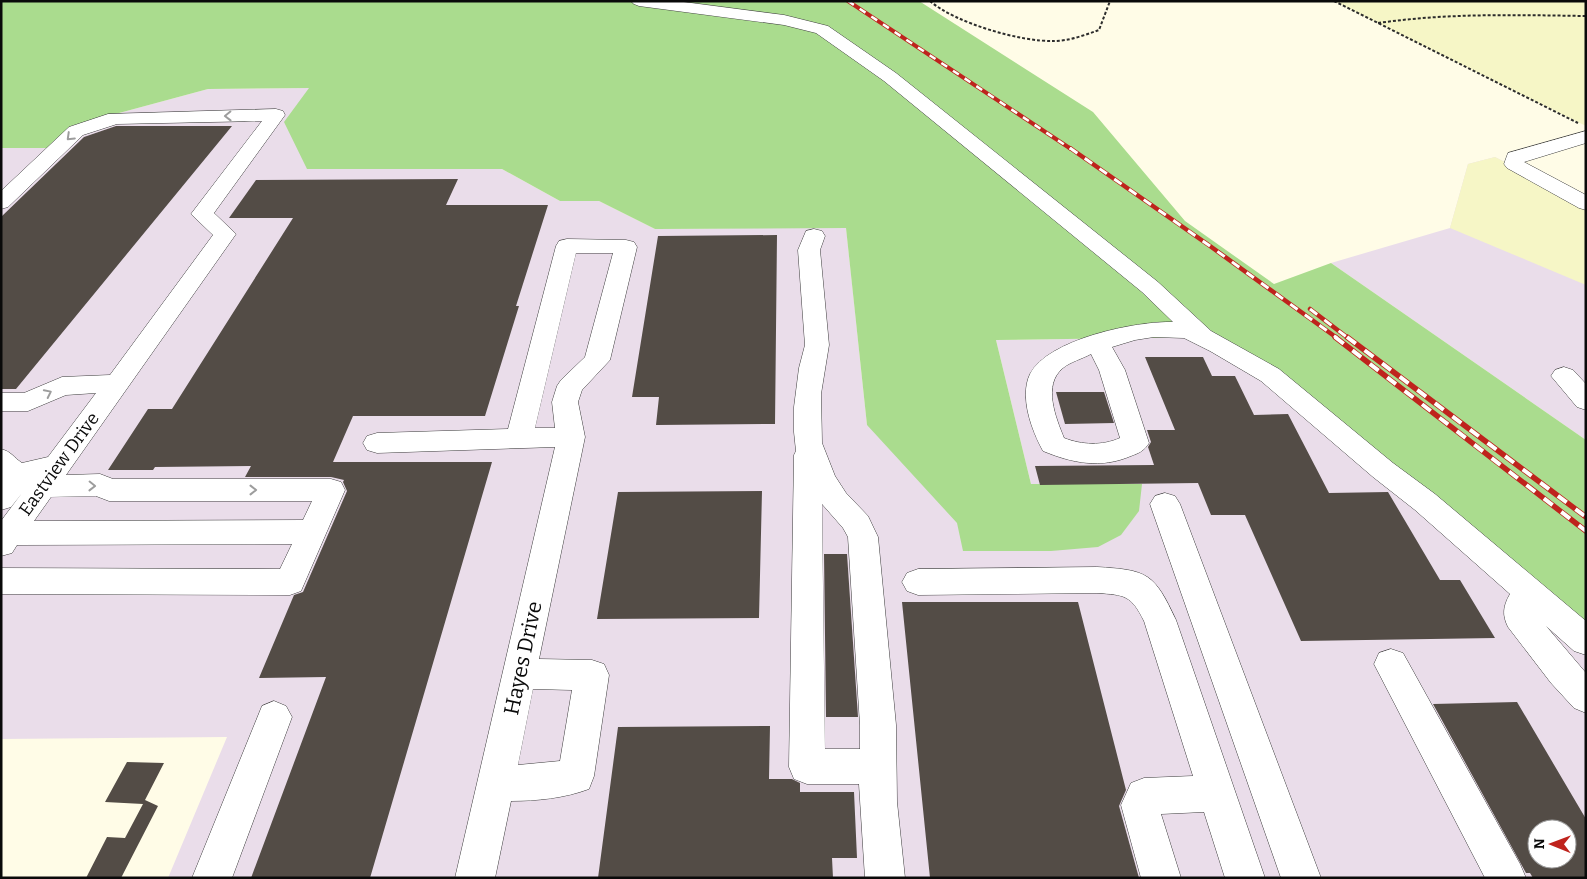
<svg xmlns="http://www.w3.org/2000/svg" width="1587" height="879" font-family="Bitter,serif">
<style>
.industrial{fill:#eaddea;fill-rule:evenodd}
.farmland{fill:#f6f6c6}
.forest{fill:#aadc8e}
.building{fill:#534c46;fill-rule:evenodd}
.lines{fill:none;stroke-linecap:round;stroke-linejoin:round}
.minor-casing{stroke:#3d3d3d;stroke-width:1}
.path{stroke:#2c2c2c;stroke-width:2;stroke-dasharray:3 2;stroke-linecap:butt}
.minor{fill:#fff;fill-rule:evenodd}
.rail-far2-casing{stroke:#bf231d;stroke-width:4}
.rail-far1-casing{stroke:#bf231d;stroke-width:4.5}
.rail-casing{stroke:#bf231d;stroke-width:5.5}
.rail-far2{stroke:#fff;stroke-width:2.5;stroke-dasharray:7;stroke-linecap:butt}
.rail-far1{stroke:#fff;stroke-width:3;stroke-dasharray:9;stroke-linecap:butt}
.rail{stroke:#fff;stroke-width:4;stroke-dasharray:11;stroke-linecap:butt}
.oneway{stroke:#9d9d9d}
.labels{text-anchor:middle;stroke-width:5;stroke-linejoin:round;paint-order:stroke}
.street-label{font-size:18px;fill:#0a0a0a;stroke:#fff}
.near-street-label{font-size:21px;fill:#0a0a0a;stroke:#fff}
</style>
<rect width="100%" height="100%" fill="#fffce7"/>
<path class="industrial" d="M309 88 307 169H502L560 201H599L655 229 846 227 867 425 1031 484 996 340 1203 337 1242 358 1586 641V878H168L227 737 1 739V148H49L71 126 208 89ZM1537 829H1567V859H1537Z
M1495 157 1586 204V440L1331 263 1450 228 1468 164Z"/>
<path class="farmland" d="M1334 1H1586V126L1537 102Z
M1495 157 1586 204V285L1450 228 1468 164Z"/>
<path class="forest" d="M1 1H919L1093 112 1185 221 1274 284 1331 263 1586 440V641L1425 502 1203 337 996 340 1031 484H1142L1139 511 1121 535 1098 547 1051 551H963L957 523 867 425 846 228 655 229 599 201H560L502 169H307L284 122 309 88 208 89 71 126 49 148H1Z"/>
<path class="building" d="M116 126H232L16 389H1V217L84 137Z
M458 179 446 205H548L516 306H519L485 416H353L333 462H492L370 878H251L326 677 259 678 294 595 303 592 347 491 343 482 344 480 331 477H245L251 466 155 467 153 470H108L148 409H172L293 218H229L256 180Z
M777 235 775 424 656 425 659 397H632L658 236Z
M1145 357H1203L1212 376H1235L1254 415 1288 414 1329 493 1388 492 1440 580H1460L1495 638 1301 641 1245 515H1211L1198 483 1040 485 1035 466 1154 465 1148 447 1151 442 1147 430H1175Z
M1056 392H1104L1114 423 1065 424Z
M762 491 759 618 597 619 618 492Z
M824 554H847L858 717H826Z
M902 602H1078L1126 790 1119 806 1139 878H930Z
M1517 702 1586 819V878H1533L1530 873H1526L1433 704ZM1537 829H1567V859H1537Z
M770 726 769 779H792L800 783V792H854L857 858H832L833 878H598L618 727Z
M127 762 164 763 145 800 158 806 121 878H86L107 837 125 838 143 804 105 802Z"/>
<g class="lines">
<g class="minor-casing">
<path id="minor" d="M631 1H676L784 15 828 26 896 73 1158 282 1211 331 1279 369 1393 463 1435 494 1586 621V655L1574 651 1546 626 1586 673V713L1574 708 1551 683 1508 627C1502 615 1503 606 1510 594L1415 510 1373 477 1261 381 1210 351 1184 338 1154 337 1135 340 1112 347 1125 370 1149 443C1144 451 1139 453 1131 456 1101 469 1072 463 1043 451 1032 431 1019 397 1030 374 1048 339 1136 321 1173 322L1142 292 884 81 816 33 784 25 639 6 634 4ZM1091 354 1099 370 1120 438C1102 446 1082 445 1064 438 1056 418 1042 385 1063 368 1070 362 1082 359 1091 354Z
M276 109 283 111 285 115 214 213 236 234 66 475 100 474 113 479H331L341 482 345 490 301 591 290 595 1 594V568L280 569 292 544 17 545 12 553 1 556V521L22 493 11 507 1 510V449C12 452 13 457 22 463L48 457 96 393 66 395 28 411H1V393H24L62 377 110 375 213 235 191 214 262 121 117 124 83 135 8 207 1 209V191L69 127 108 114ZM96 496 109 501H312L303 520 34 521 51 497Z
M1586 131V143L1524 162 1586 195V210L1579 208 1507 168 1504 164 1508 153Z
M814 229 822 231 825 236 820 250 829 345 821 394 822 443 835 476 846 493 868 516 878 537 896 725 897 802 905 878H865L859 784H807L794 779 789 767 794 455 796 451 794 432V407L799 368 805 345 798 250 806 231ZM822 504 843 528 848 537 860 725V749H825Z
M567 239 626 240 634 242 637 247 610 360 582 390 578 402 585 437 539 659 592 660 604 664 609 675 594 776 589 789C565 798 537 801 511 801L495 878H455L555 447 377 453 367 450 363 443 367 436 377 433 508 429 556 246 559 241ZM576 253H613L585 357 561 380 557 386 552 402 555 428H535ZM533 689 572 690 560 761 518 765Z
M1564 367 1573 370 1586 384V410L1577 407 1551 376 1555 370Z
M1165 493 1175 496 1180 504 1321 878H1281L1150 504 1155 496Z
M1097 567C1148 570 1154 573 1176 620L1265 878H1225L1204 812 1161 814 1181 878H1141L1121 805 1131 783 1144 778 1193 776 1144 621C1131 595 1125 595 1097 593L918 595 907 591 902 582 907 573 918 569Z
M1391 649 1403 653 1520 864 1526 878H1485L1374 664 1379 653Z
M274 701 286 706 292 717 232 878H192L262 706Z"/>
</g>
<path class="path" d="M930 1C955 23 1021 42 1054 41 1069 41 1085 35 1099 30L1110 1
M1334 1 1578 123
M1378 23C1448 13 1515 15 1586 16"/>
<use href="#minor" class="minor"/>
<g class="rail-far2-casing">
<path id="rail-far2" d="M848 1 1071 149"/>
</g>
<g class="rail-far1-casing">
<path id="rail-far1" d="M1070 148 1210 246 1337 338
M1310 309 1348 338"/>
</g>
<g class="rail-casing">
<path id="rail" d="M1335 337 1586 531
M1347 337 1586 517"/>
</g>
<use href="#rail-far2" class="rail-far2"/>
<use href="#rail-far1" class="rail-far1"/>
<use href="#rail" class="rail"/>
</g>
<defs><path id="oneway-chevron" d="M-2-3.5L2.5 0L-2 3.5" fill="none" stroke-width="1.6" stroke-linecap="round" stroke-linejoin="round" transform="scale(1.25)"/></defs>
<g class="oneway">
<use href="#oneway-chevron" transform="translate(228 116) rotate(179)"/>
<use href="#oneway-chevron" transform="translate(70 137) rotate(136)"/>
<use href="#oneway-chevron" transform="translate(48 393) rotate(-26)"/>
<use href="#oneway-chevron" transform="translate(92 486) rotate(1)"/>
<use href="#oneway-chevron" transform="translate(253 490)"/>
</g>
<g class="labels">
<g class="street-label">
<text transform="translate(59 464) rotate(-54)" y="6">Eastview Drive</text>
</g>
<g class="near-street-label">
<text transform="translate(523 658) rotate(-78)" y="7">Hayes Drive</text>
</g>
</g>
<rect width="1587" height="879" fill="none" stroke="#0a0a0a" stroke-width="5"/>
<g transform="translate(1552 844) rotate(271)"><circle r="24" fill="#ffffff" stroke="#9d9d9d"/>
<path d="M0-4L9 19L0 12L-9 19Z" fill="#bf231d"/>
<text y="-8" font-size="14" font-weight="bold" text-anchor="middle" fill="#0a0a0a">N</text>
</g>
</svg>
